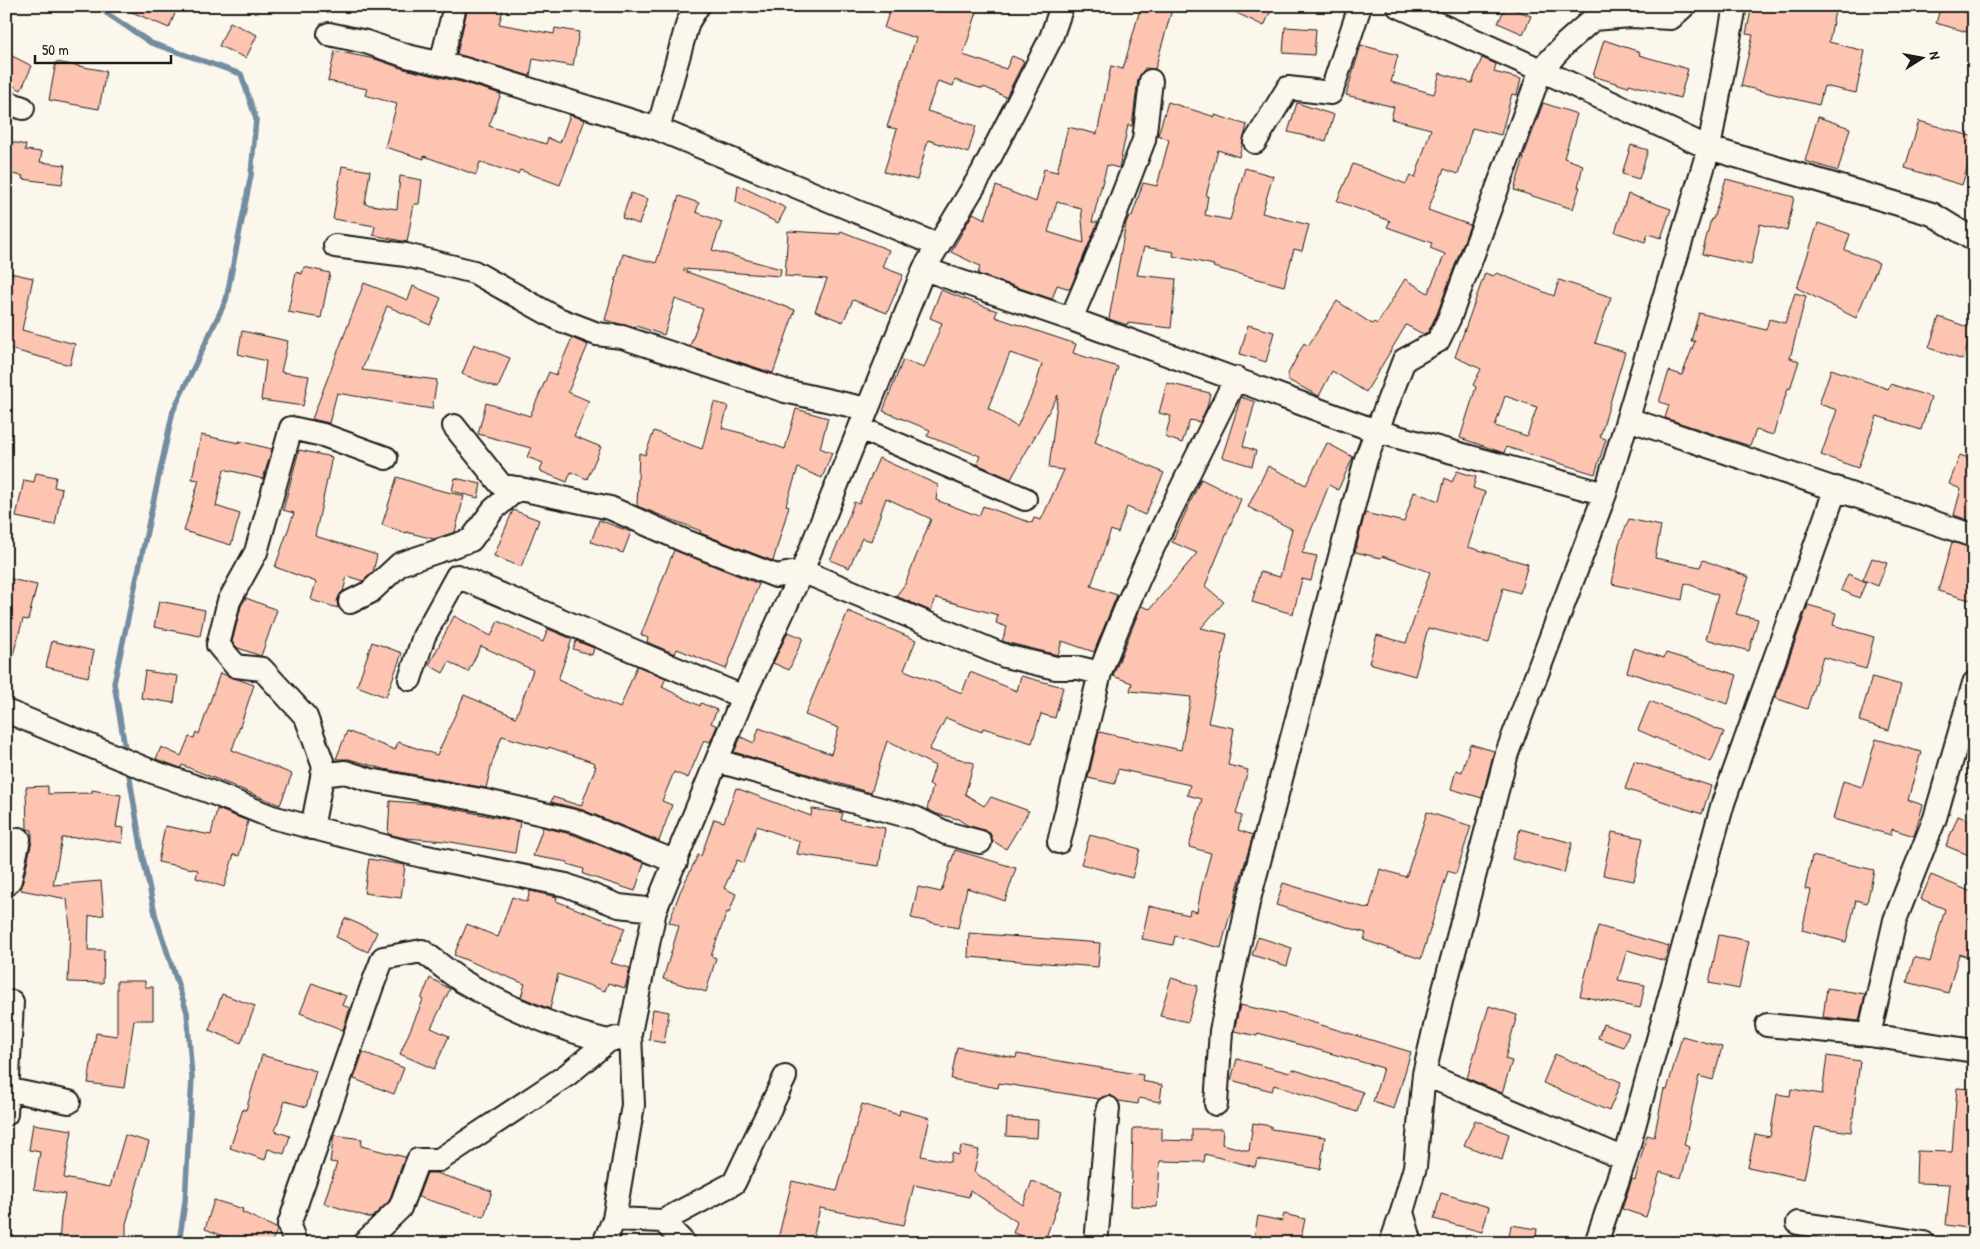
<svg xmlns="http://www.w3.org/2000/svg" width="1980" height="1249" font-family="'Patrick Hand',sans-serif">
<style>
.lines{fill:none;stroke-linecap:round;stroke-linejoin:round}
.stream{stroke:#738ca0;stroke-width:5.5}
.building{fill:#fdc5b1;stroke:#1c1c1c;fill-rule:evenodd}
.minor-casing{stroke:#1c1c1c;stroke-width:26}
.minor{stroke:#fbf7ec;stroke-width:22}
</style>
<rect width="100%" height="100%" fill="#fbf7ec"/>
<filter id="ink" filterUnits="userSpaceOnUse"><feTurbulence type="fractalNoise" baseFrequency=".02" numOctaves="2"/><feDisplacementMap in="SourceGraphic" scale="10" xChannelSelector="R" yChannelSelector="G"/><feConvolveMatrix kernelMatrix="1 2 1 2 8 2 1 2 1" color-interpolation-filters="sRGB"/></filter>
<g filter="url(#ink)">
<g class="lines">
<path class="stream" d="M96 6 151 43 241 74 256 119 251 175 226 300 173 411 114 683 126 754
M128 768 143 858 156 918 187 1012 192 1078 185 1202 179 1243"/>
</g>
<path class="building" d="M118 6H178L169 28Z
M468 6H504L499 24 554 34 555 28 579 32 573 66 533 59 530 76 457 54Z
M891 6H979L963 55 1006 69 1012 56 1024 61 1006 97 984 87 983 89 955 80 953 86 938 81 927 111 976 126 968 153 928 140 917 180 884 172 897 129 887 127 916 38 884 28Z
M1141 6H1173L1155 69 1145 68 1138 79 1132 126 1128 125 1119 168 1107 165 1092 222H1098L1070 289 1057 285 1052 299 978 274 980 266 951 252 973 213 985 219 996 186 1036 202 1044 169 1057 172 1068 127 1097 134 1111 66 1123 69ZM1057 202 1081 208 1084 243 1048 232Z
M1222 6H1273L1264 26Z
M1506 6 1531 16 1523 34 1498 23Z
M1752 6H1836L1829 42 1865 51 1856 93 1824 86 1819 105 1741 86 1753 35 1746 34Z
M1941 6H1974V34L1936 23Z
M230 22 257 35 246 58 219 46Z
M1285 27 1316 29 1314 55 1283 53Z
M1604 40 1640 52 1639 55 1688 69 1680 98 1629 84 1628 87 1593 76Z
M1361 45 1398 55 1391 82 1434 94 1440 73 1472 83 1482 58 1496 64 1494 72 1521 79 1517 95 1512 94 1501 135 1472 128 1458 174 1444 169 1428 210 1470 225 1437 314 1428 332 1423 334 1406 325 1366 392 1332 371 1319 396 1288 380V374L1304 343 1308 346 1337 301 1372 324 1374 322 1377 324 1405 279 1428 293 1445 254 1430 248 1432 243 1387 227 1390 221 1337 201 1353 164 1406 184 1410 176 1415 178 1431 129 1391 119 1394 107 1346 95Z
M335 51 375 59 404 69 461 82 501 94 489 126 546 144 548 138 560 143 570 115 585 120 560 185 520 170 518 174 480 162 476 175 424 156V159L385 147 397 104 365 95 367 89 328 81Z
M6 53 32 66 21 90 6 82Z
M56 62 106 71 99 109 49 100Z
M1168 102 1215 117V115L1247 125 1239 157 1218 150 1206 196H1208L1205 215 1230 220 1245 168 1273 176 1262 213 1309 225 1302 251 1294 249 1284 286 1213 267 1214 265 1173 256 1174 252 1144 247 1137 275 1176 279 1171 328 1127 323V325L1109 319 1126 223 1129 216H1132L1143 183 1157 186 1169 140 1158 135Z
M1297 103 1334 115 1326 141 1288 132Z
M1543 103 1577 114 1564 158 1583 165 1578 187H1580L1573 209 1514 190 1524 158H1523Z
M1818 117 1850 128 1838 171 1805 161Z
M1919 121 1974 137V146L1962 185 1905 168Z
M6 141 26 145 25 150 42 152 40 162 65 165 62 184 22 179 23 176 6 173Z
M1631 145 1648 150 1639 179 1622 174Z
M342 166 370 171 365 204 397 209 400 176 422 180 419 204H414L407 242 373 235 375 226 333 219Z
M1726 179 1794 197 1787 231 1760 224 1751 265 1702 254 1711 219H1713Z
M738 185 786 208 778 223 736 202Z
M631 193 648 199 639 224 622 218Z
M1628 194 1671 209 1661 238 1648 234 1645 242 1615 232Z
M679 196 699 203 696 212 722 222 712 250 781 269 780 276 684 269V271L795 310 773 373 690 346 703 309 675 299 664 335 636 326V328L605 320 623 254 656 263Z
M1818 223 1850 234 1845 250 1879 263 1856 318 1797 288Z
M788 231 840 234 841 231 889 250 882 267 903 275 887 313 853 300 843 322 815 311 827 279 785 276Z
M304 267 330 273 321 318 288 312 296 272 302 274Z
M6 272 33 278 22 330 75 344 70 365 6 348Z
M1485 273 1493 276 1497 273 1554 296 1559 280 1611 297 1595 343 1625 352 1600 437 1606 439 1595 474 1506 447 1504 453 1460 438 1476 387 1473 385 1481 369 1455 357ZM1505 396 1537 407 1527 436 1495 426Z
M364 283 408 300 413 286 441 298 430 325 387 306 362 370 437 380 432 409 337 393 329 423 312 419Z
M941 290 997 311 995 317 1076 344 1073 353 1118 367 1095 442 1164 473 1145 515 1127 507 1118 533 1111 530 1091 586 1117 595 1094 652 1062 641 1058 655 1009 643 1002 641 1007 627 996 623 998 615 936 598 931 611 896 596 905 584 931 519 886 498 871 541 862 538 849 568 830 560 842 535 854 502 859 504 879 458 938 485 936 500 979 516 983 506 1032 523 1034 518 1041 520 1064 470 1049 468 1058 395 1011 479 977 464 980 456 927 436 930 430 883 411 903 360 924 368 942 323 930 318ZM1010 353 1042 364 1035 388 1017 427 988 408Z
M1795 293 1806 296 1790 358 1799 361 1790 389 1788 388 1773 435 1756 430 1750 446 1665 418 1669 405 1659 402 1669 371 1682 375 1695 341H1691L1699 313 1766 330 1769 319 1785 323Z
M1939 317 1973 329 1963 360 1929 348Z
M1248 325 1274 332 1266 362 1240 354Z
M242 331 288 341 281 372 309 376 303 406 261 400 266 361 238 354Z
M572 338 588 345 568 392 589 401 574 436 601 447 587 479 571 472 567 482 540 471 543 463 527 457 531 448 478 434 486 403 530 416 549 372 556 375Z
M474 344 510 358 498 388 462 374Z
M1831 369 1888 389 1890 384 1931 397 1921 430 1877 416 1858 468 1821 455 1837 410 1819 404Z
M1167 383 1210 393 1207 407 1200 422 1190 420 1182 443 1165 437 1171 416 1159 413Z
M1241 397 1255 402 1243 446 1256 451 1252 466 1222 457Z
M714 402 728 406 722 428 745 434V435L785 449 796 409 828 418 820 448 832 453 822 478 798 468 786 505 789 506 773 561 700 533 701 531 637 506 639 453 645 455 654 431 702 449Z
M201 435 239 443V441L272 449 263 479 224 469 216 506 240 514 231 545 184 531 199 480 192 479Z
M1327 443 1353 457 1338 490 1329 485 1302 553 1317 556 1311 581 1302 579 1293 614 1252 602 1260 572 1280 577 1292 529 1248 507 1268 466 1306 485Z
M299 450 332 457 315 536 377 555 373 572 363 581 347 576 343 592 337 601 338 608 311 600 316 582 275 567 294 513 283 510Z
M1960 455 1974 460V522L1954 515 1961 489 1949 484Z
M1457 471 1476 477 1473 488 1485 492 1468 547 1528 564 1520 593 1503 588 1489 643 1428 628 1415 676 1369 663 1377 635 1406 643 1430 572 1382 556 1381 558 1355 552 1365 513 1404 522 1414 492 1439 501 1445 478 1452 482Z
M36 473 56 477 54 487 62 489 55 525 16 517 24 480 34 482Z
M397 477 431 488 464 496 455 532 434 539 406 532V533L382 525Z
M455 478 481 484 478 498 452 491Z
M1201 479 1241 499 1205 586 1224 602 1201 628 1227 634 1208 723 1234 728 1228 765 1248 770 1236 814 1242 816 1238 830 1253 835 1237 890 1232 914H1230L1221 948 1175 936 1173 945 1142 939 1149 906 1189 915 1190 910 1197 912 1201 890 1211 853 1189 847 1202 799 1187 795 1190 785 1118 769 1115 784 1088 778 1099 732 1181 750 1191 697 1130 691 1132 683 1113 676 1141 606 1150 609 1197 553 1172 542Z
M513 510 539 520 521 567 494 556Z
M1629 519 1661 526 1655 558 1700 567 1703 560 1749 577 1736 614 1758 619 1749 651 1706 639 1718 595 1685 583 1682 600 1612 584 1619 544Z
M599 520 631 532 623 553 591 542Z
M1952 542 1974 549V589L1970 600 1938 591Z
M674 550 759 584 726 669 677 649 675 654 647 642 648 638 641 635Z
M1872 558 1887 563 1878 586 1863 580Z
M1848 574 1866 582 1859 598 1841 590Z
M6 578 37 585 28 620 23 619 11 662 6 661Z
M246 598 277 610 261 656 238 648 232 642 241 606Z
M159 601 205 610 200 636 154 627Z
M1808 605 1836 613 1833 625 1874 637 1866 669 1823 657 1807 709 1775 698Z
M848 611 916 640 904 670 962 693 970 672 1017 691 1021 676 1063 687 1055 718 1041 714 1032 743 983 728 982 732 946 718 929 750 974 763 965 794 984 806 991 797 1029 811 1006 849 993 841 990 833 984 830 967 825 958 819 937 814 927 809 933 786 929 785 935 766 887 741 871 793 734 752 741 737 754 743 759 728 831 754 839 728 805 715Z
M454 616 491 636 498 621 543 642 548 629 572 639 558 680 620 708 637 666 666 678 662 687 700 706 701 703 717 710 711 723 717 726 710 742 704 740 688 778 674 772 662 801 672 805 659 841 583 810 551 802 553 797 581 806 596 766H594L595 763 549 747 548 749 502 736 492 763 486 788 384 769 349 759H336L347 731 395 750 398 742 437 755 464 695 516 717 533 670 481 646 468 672 449 662 443 673 429 665Z
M788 632 803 638 789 670 773 663Z
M52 641 94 651 88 677 46 667Z
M576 641 594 648 592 655 573 649Z
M372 642 402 653 386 697 357 686Z
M1634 648 1664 658 1666 653 1737 675 1728 704 1627 672Z
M145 671 178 676 174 703 141 698Z
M220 673 254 685 232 750 292 774 280 805 182 765 181 768 156 759 161 747 181 756 189 737 194 738 196 732 199 734Z
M1872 677 1901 685 1889 730 1859 721Z
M1650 701 1724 732 1711 762 1638 730Z
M1876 739 1921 752 1908 800 1923 805 1914 836 1892 829 1891 835 1833 819 1843 781 1862 787Z
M1470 744 1494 751 1482 798 1451 789 1456 770 1462 772Z
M1634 761 1711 786 1702 814 1625 789Z
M48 786V794L92 793V790L121 795 116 827 124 828 122 843 88 837 62 838 53 885 101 881 104 915 89 916 88 950H104L103 983 68 982 70 928 67 899 21 890 32 841V830L27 829 26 787Z
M736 788 811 816 812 809 843 813 841 820 885 828 879 866 797 854 800 842 757 826 744 863 737 860 724 888 736 894 729 913 727 912 711 956 716 958 706 992 663 979 679 926 669 922 680 892 698 855 701 856 714 819 724 822Z
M390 801 428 804 520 822 515 853 445 841 405 838 388 834Z
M217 809 248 821 239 856 234 854 224 887 196 878 198 870 158 862 165 826 211 835Z
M1427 812 1471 826 1456 874 1448 871 1421 959 1364 940 1366 933 1276 905 1283 883 1369 909 1380 869 1406 877Z
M1958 816 1974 822V857L1946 846Z
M543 827 574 835 644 863 635 891 583 874 584 869 567 864 568 862 533 856Z
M1520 829 1572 843 1564 873 1512 859Z
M1612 832 1643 838 1634 881 1603 875Z
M1090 835 1140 849 1132 878 1081 864Z
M955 850 1016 868 1005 901 967 888 958 928 911 918 918 887 941 892Z
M1812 856 1874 870 1867 903 1856 900 1846 942 1802 930 1811 890 1805 889Z
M369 859 405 865 401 898 364 893Z
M1931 875 1974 893V959L1959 954 1948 993 1907 982 1914 957 1930 962 1945 909 1921 899Z
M530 891 557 897 556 901 625 928 611 963 630 968 625 988 608 983 605 991 558 974 550 1009 521 997 525 984 454 955 467 924 498 937 512 897 527 902Z
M345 918 377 932 368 952 336 937Z
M1598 926 1669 946 1665 961 1627 950 1618 980 1645 985 1640 1008 1580 996Z
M969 933 1100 943 1098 967 968 957Z
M1719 935 1749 941 1739 989 1709 983Z
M1258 937 1292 948 1287 966 1252 955Z
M430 978 450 989 431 1028 449 1036 434 1069 400 1054 423 1000 421 999Z
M1171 978 1198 986 1188 1022 1160 1016Z
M117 981H145V987H153V1020H134L124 1088 88 1083 96 1033 117 1036Z
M312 983 346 996 342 1005 350 1008 343 1030 300 1013Z
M1827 988 1865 994 1859 1021 1823 1017Z
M222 994 255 1006 241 1043 209 1030Z
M1240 1005 1288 1015 1411 1052 1394 1109 1373 1102 1383 1068 1258 1033 1257 1036 1234 1031Z
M1489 1006 1517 1015 1505 1059 1512 1061 1502 1093 1467 1078Z
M653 1009 669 1012 664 1043 649 1040Z
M1603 1024 1629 1033 1624 1047 1598 1038Z
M1682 1036 1722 1047 1713 1080 1699 1076 1684 1145 1690 1147 1681 1178 1660 1172 1646 1217 1622 1209 1632 1179 1635 1180 1647 1135 1654 1137 1664 1089 1667 1090Z
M957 1047 1016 1058 1017 1054 1143 1075 1142 1081 1162 1085 1160 1102 1139 1098 1138 1104 1119 1101 1110 1095 1099 1099 999 1083 998 1088 951 1079Z
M363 1052 404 1068 394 1094 354 1079Z
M1555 1054 1621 1082 1609 1111 1543 1083Z
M262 1055 316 1071 306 1107 285 1101 275 1131 290 1136 284 1154 268 1149 265 1160 230 1148 243 1109 246 1110Z
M1827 1056 1860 1061 1851 1132 1815 1127 1804 1179 1748 1167 1755 1134 1770 1137 1777 1094 1790 1096 1791 1089 1822 1094Z
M1237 1059 1290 1073 1292 1069 1363 1092 1357 1112 1274 1085 1272 1091 1231 1080Z
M1957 1088 1974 1089V1229L1946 1225 1950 1184 1916 1183 1917 1151 1952 1152Z
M862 1104 899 1115 900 1110 930 1118 921 1156 950 1162 952 1153 959 1155 961 1146 979 1150 974 1172 1023 1205 1032 1181 1062 1192 1044 1243 1013 1233 1017 1222 970 1190 969 1197 914 1185 904 1225 820 1208 812 1243H777L792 1181 837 1191Z
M1007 1118 1038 1120 1037 1138 1006 1136Z
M1475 1120 1509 1134 1502 1160 1464 1145Z
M1253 1123 1271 1126V1129L1325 1137 1320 1169 1257 1159 1255 1167 1205 1154 1204 1162 1160 1161 1157 1207 1131 1206 1133 1128H1162V1140L1192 1141V1129H1223L1222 1144 1249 1151Z
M33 1124 72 1130 64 1178 110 1187 125 1135 149 1142 126 1224V1243H59L61 1217 65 1194 34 1189 40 1152 29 1150Z
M334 1135 362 1139 361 1146 405 1157 389 1201 371 1218 324 1203 337 1163 330 1162Z
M427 1173H436L492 1191 484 1217 418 1197Z
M1441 1193 1489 1207 1482 1232 1434 1219Z
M214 1200 243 1209 242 1212 276 1228 277 1231 271 1243H242L205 1229Z
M1284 1214 1305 1219 1300 1243H1253L1258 1216 1282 1221Z
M1511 1225 1537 1229 1535 1243H1508Z"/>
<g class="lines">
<g class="minor-casing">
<path id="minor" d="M1398 6 1541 70 1709 148 1932 214 1974 240
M329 34 366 42 407 56 464 69 658 129 937 245
M441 63 455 6
M6 102 23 108
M658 129 688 22 698 6
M1255 142 1288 88 1331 93 1360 6
M335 246 406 255 474 272 558 319 597 334 622 337 785 391 867 409
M924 269 1071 319 1376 431 1605 494
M1071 319 1111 225 1144 140 1151 81
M1628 419 1974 536
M454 426 501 485 610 508 685 541 776 576 802 571 1005 656 1056 668H1079L1100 673C1138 571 1188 475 1236 378
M860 428 1025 499
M350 602 370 592 400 564 471 540 493 510 518 488
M410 679 424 636 457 576 743 697
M6 711 153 772 208 791 272 817 422 856 566 885 619 906 655 910
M717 761 775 777 832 796 915 818 946 833 980 842
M322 775 345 772 370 780 486 801 578 822 676 862
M312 828 324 767 306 717 262 669 236 666 218 645 229 601 256 552 291 428 323 435 386 458
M1059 842 1100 673
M6 885 10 880 19 839
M1767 1025 1869 1035 1974 1051
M1869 1035 1895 920 1935 818 1974 683
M1424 1074 1625 1159
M6 1086 15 1091 69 1102
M1216 1104 1221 1031 1248 903 1366 459 1404 360 1438 341 1449 319 1541 70 1565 44 1593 19 1631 16 1671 18 1684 6
M6 1114 12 1002
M614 1219 663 1221 684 1243
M663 1221 734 1183 785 1077
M1798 1223 1924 1243
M295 1243 289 1225 372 986 383 958 422 951C435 960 448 972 462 981 504 1006 561 1030 608 1041
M364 1243 400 1208 418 1160H439L567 1075 608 1041 617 1038
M604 1243 614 1219 633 1105 630 1033 655 910 743 697 802 571 924 269 982 173 1051 38 1062 6
M1096 1243 1108 1108
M1391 1243 1402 1212
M1411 1243 1402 1212 1415 1167 1424 1074 1441 1001 1507 753 1605 494 1709 148 1735 6
M1596 1243 1625 1159 1723 803 1836 488"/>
</g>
<use href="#minor" class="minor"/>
</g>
</g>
<rect width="1980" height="1249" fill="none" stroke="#fbf7ec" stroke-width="25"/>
<rect x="12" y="12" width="1955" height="1224" fill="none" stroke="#1c1c1c" stroke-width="2" filter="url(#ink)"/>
<g transform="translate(1922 58) rotate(79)" stroke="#fbf7ec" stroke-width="4" paint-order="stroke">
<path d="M0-4L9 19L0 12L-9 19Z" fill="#1c1c1c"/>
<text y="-8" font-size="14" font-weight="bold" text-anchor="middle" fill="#1c1c1c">N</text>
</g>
<path d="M35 55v8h136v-8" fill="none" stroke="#1c1c1c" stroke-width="2.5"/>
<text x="42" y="55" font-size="15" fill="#1c1c1c" stroke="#fbf7ec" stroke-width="4" paint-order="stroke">50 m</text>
</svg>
